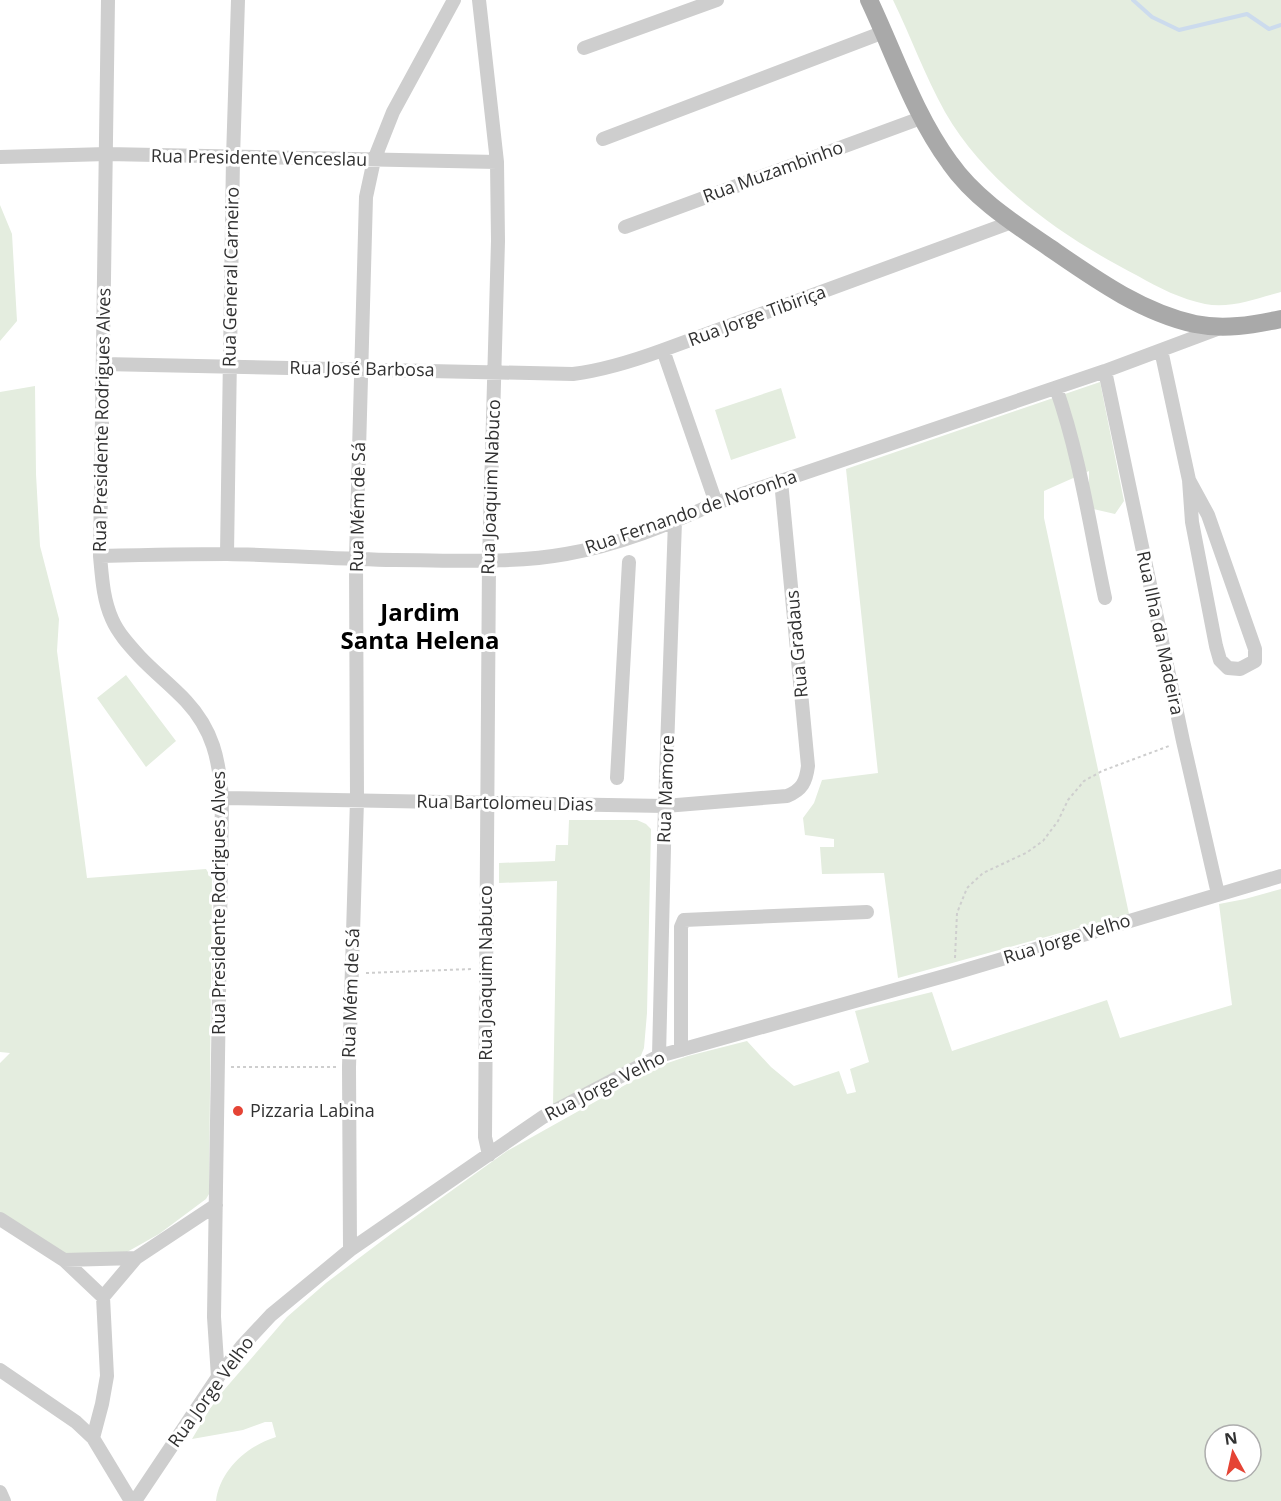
<svg xmlns="http://www.w3.org/2000/svg" width="1281" height="1501" font-family="'Open Sans',sans-serif">
<style>
.green{fill:#e4eddf;fill-rule:evenodd}
.lines{fill:none;stroke-linecap:round;stroke-linejoin:round}
.stream{stroke:#ccdbed;stroke-width:4}
.path{stroke:#cecece;stroke-width:2;stroke-dasharray:3 3;stroke-linecap:butt}
.minor{stroke:#cecece;stroke-width:14}
.major{stroke:#a9a9a9;stroke-width:18}
.poi-dot{fill:#e54435;stroke:#fff;stroke-width:2}
.labels{text-anchor:middle;stroke-width:6;stroke-linejoin:round;paint-order:stroke}
.street-label{font-size:18px;fill:#313131;stroke:#fff}
.poi-label{font-size:18px;fill:#313131;stroke:#fff;text-anchor:start}
.district-label{font-size:24px;font-weight:bold;fill:#000;stroke:#fff}
</style>
<rect width="100%" height="100%" fill="#fff"/>
<path class="green" d="M893 0H1281V292C1257 298 1231 309 1205 304 1181 299 1159 288 1138 276 1064 238 987 185 945 112 925 76 911 37 893 0Z
M0 205 12 234 17 321 0 341Z
M1100 382 1124 501 1115 514 1089 508V471L1044 491V518L1129 914 898 978 884 873 822 874 820 847H834V839L805 835 803 818 814 803 822 780 878 773 846 469Z
M35 386 36 474 40 546 59 619 57 651 87 878 206 869 212 879 209 1194 206 1199 159 1234 127 1252 64 1260 0 1219V1063L10 1053 0 1052V392Z
M781 388 796 438 731 460 715 410Z
M126 675 176 741 146 767 97 698Z
M569 820H637L646 824 651 829 647 1013 644 1048 640 1058 636 1063 553 1105 557 881 499 883V863L555 861 556 845H568Z
M1281 889V1501H216C220 1470 247 1446 276 1437L272 1422H265L243 1430 192 1439 211 1407 224 1390 287 1317 326 1283 391 1234 507 1151 659 1066 688 1056 747 1041 771 1067 794 1086 839 1071 847 1094 856 1092 850 1069 869 1062 855 1011 932 992 952 1051 1107 1000 1120 1038 1232 1005 1219 904 1245 899ZM1215 1435H1251V1471H1215Z"/>
<g class="lines">
<path class="stream" d="M1133 0 1152 17 1179 30 1247 14 1269 29 1281 25"/>
<path class="path" d="M955 958 957 913 967 888 983 873 1026 853 1043 841 1058 821 1068 800 1084 781 1102 771 1169 746
M366 973 472 969
M231 1067H336"/>
<path class="minor" d="M108 0 100 556C102 577 103 599 112 619 118 633 129 645 139 656 154 672 171 685 186 701 213 730 219 759 222 798L214 1317 218 1377
M479 0 497 162 498 241 489 561 485 1137 489 1155
M584 48 717 0
M603 139 884 32
M0 157 107 154 497 162
M625 227 921 118
M663 350 716 503
M1161 350 1189 480 1192 522 1216 646 1220 660 1228 668 1240 669 1255 661V649L1208 515 1189 480
M103 364 573 374C605 370 633 361 663 350L1012 222
M1105 371 1183 741 1218 894
M1056 388C1080 456 1090 528 1105 598
M227 554 233 158 238 0
M100 556C142 555 184 554 227 554 282 555 338 559 394 560 451 560 510 564 566 554 618 545 668 525 716 503L1105 371 1220 328
M617 778 629 562
M222 798 665 806 787 796C802 790 806 782 808 766L781 481
M681 1050V927L684 920 867 912
M659 1056 665 806 675 521
M0 1219 64 1260 103 1297
M350 1250 349 1067 357 800 356 559 366 197 374 160 393 112 454 0
M64 1260 136 1258
M103 1297 136 1258 216 1205
M0 1370 76 1422 93 1438 131 1501
M93 1438 102 1404 107 1376 103 1297
M0 1492 4 1501
M135 1501 218 1377 242 1346 271 1315 350 1250 543 1117 659 1056 955 973 1281 876"/>
<path class="major" d="M869 0C895 55 914 114 950 163 975 199 1015 224 1050 248 1095 279 1141 312 1195 324 1224 330 1252 325 1281 319"/>
</g>
<circle class="poi-dot" cx="238" cy="1111" r="6"/>
<g class="labels">
<g class="street-label">
<text transform="translate(259 158) rotate(1)" y="6">Rua Presidente Venceslau</text>
<text transform="translate(773 172) rotate(-20)" y="6">Rua Muzambinho</text>
<text transform="translate(231 277) rotate(-89)" y="6">Rua General Carneiro</text>
<text transform="translate(757 316) rotate(-20)" y="6">Rua Jorge Tibiriça</text>
<text transform="translate(362 369) rotate(1)" y="6">Rua José Barbosa</text>
<text transform="translate(102 420) rotate(-89)" y="6">Rua Presidente Rodrigues Alves</text>
<text transform="translate(491 487) rotate(-88)" y="6">Rua Joaquim Nabuco</text>
<text transform="translate(358 507) rotate(-89)" y="6">Rua Mém de Sá</text>
<text transform="translate(691 512) rotate(-19)" y="6">Rua Fernando de Noronha</text>
<text transform="translate(1160 633) rotate(78)" y="6">Rua Ilha da Madeira</text>
<text transform="translate(797 644) rotate(-95)" y="6">Rua Gradaus</text>
<text transform="translate(666 789) rotate(-88)" y="6">Rua Mamore</text>
<text transform="translate(505 803) rotate(1)" y="6">Rua Bartolomeu Dias</text>
<text transform="translate(219 903) rotate(-90)" y="6">Rua Presidente Rodrigues Alves</text>
<text transform="translate(1067 939) rotate(-17)" y="6">Rua Jorge Velho</text>
<text transform="translate(486 973) rotate(-90)" y="6">Rua Joaquim Nabuco</text>
<text transform="translate(351 993) rotate(-88)" y="6">Rua Mém de Sá</text>
<text transform="translate(605 1086) rotate(-27)" y="6">Rua Jorge Velho</text>
<text transform="translate(211 1392) rotate(-54)" y="6">Rua Jorge Velho</text>
</g>
<g class="poi-label">
<text x="250" y="1117">Pizzaria Labina</text>
</g>
<g class="district-label">
<text x="420" y="621">Jardim<tspan x="420" dy="28">Santa Helena</tspan></text>
</g>
</g>
<g transform="translate(1233 1453) rotate(352)"><circle r="28" fill="#ffffff" stroke="#adadad" stroke-width="1.5"/>
<path d="M0-4.5L10 22L0 15L-10 22Z" fill="#e54435"/>
<text y="-9" font-size="16" font-weight="bold" text-anchor="middle" fill="#313131">N</text>
</g>
</svg>
